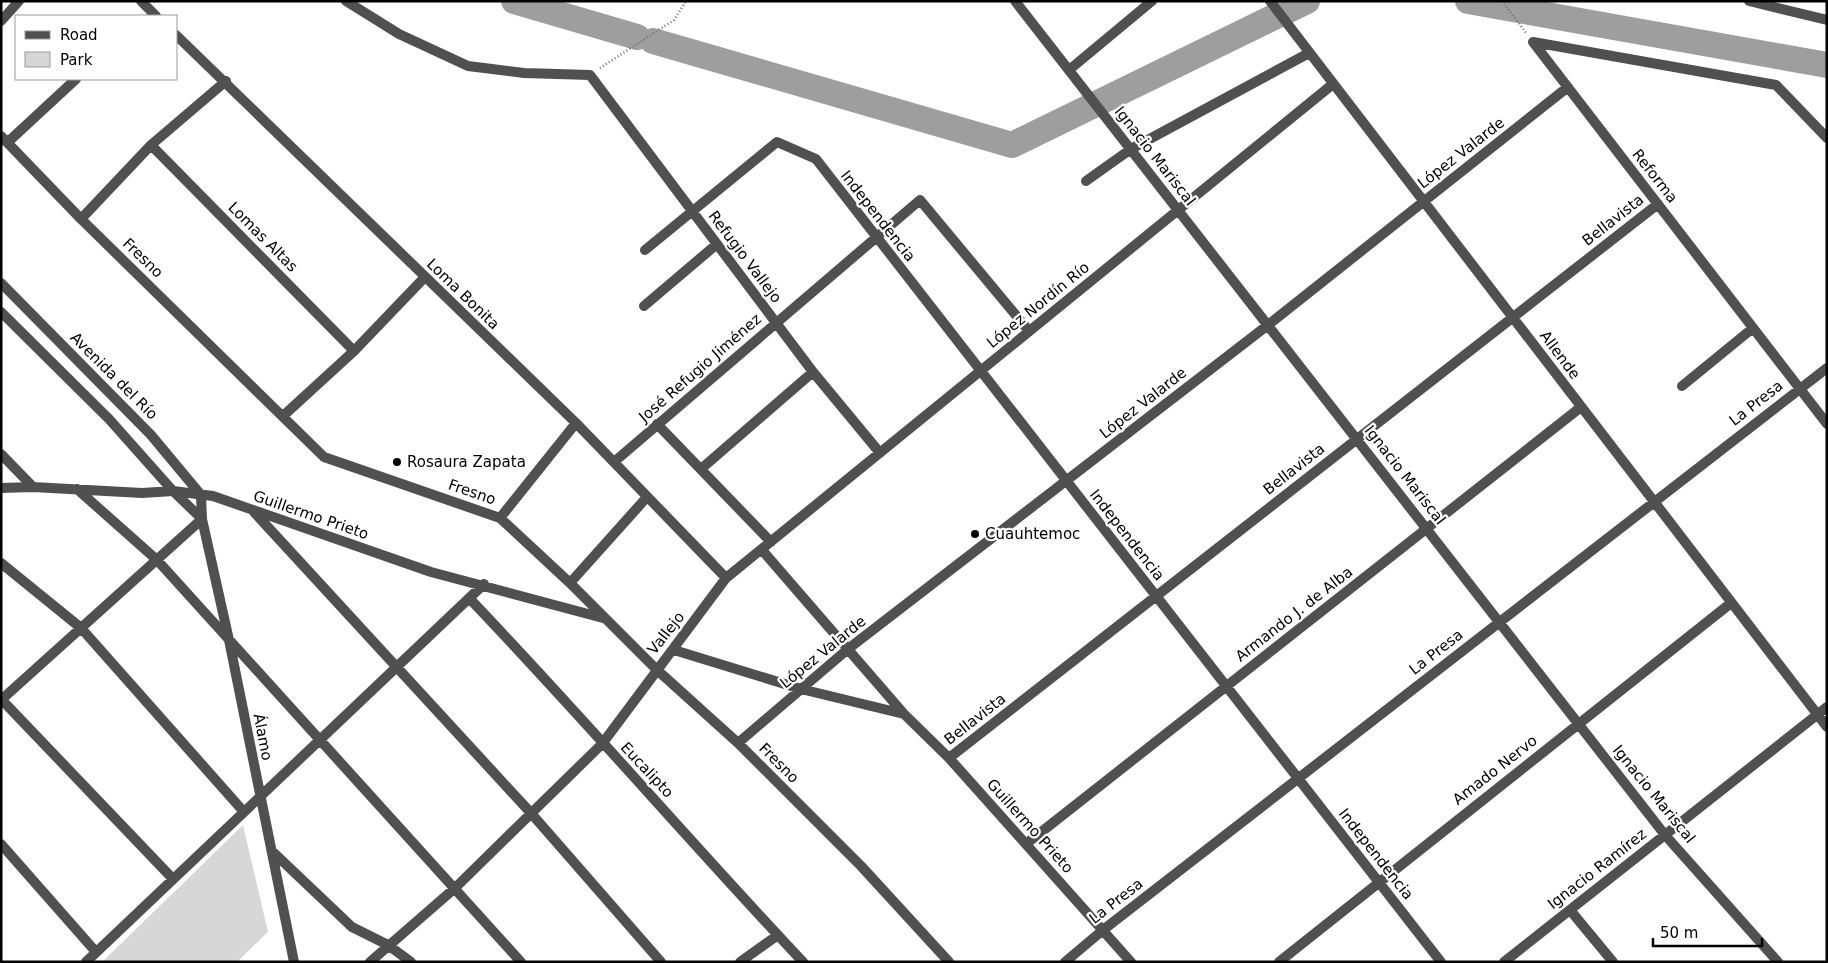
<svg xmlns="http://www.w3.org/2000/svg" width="1828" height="963" font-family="'DejaVu Sans',sans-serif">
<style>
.green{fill:#d7d7d7}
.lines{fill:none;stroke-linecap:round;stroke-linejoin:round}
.river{stroke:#9e9e9e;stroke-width:26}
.path{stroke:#727272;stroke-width:2.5;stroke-dasharray:1 2.5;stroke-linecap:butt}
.street{stroke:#505050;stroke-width:10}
.poi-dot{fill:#000;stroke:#fff;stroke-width:2}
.labels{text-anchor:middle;stroke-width:4.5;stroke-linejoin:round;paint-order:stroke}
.street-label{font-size:15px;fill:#000;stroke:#fff}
.poi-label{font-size:15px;fill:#000;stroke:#fff;text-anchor:start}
</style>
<rect width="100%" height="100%" fill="#fff"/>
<path class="green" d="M243 825 268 932 237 962H102Z"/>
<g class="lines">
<path class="river" d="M514 1 637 37
M1468 1 1827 65
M653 41 1012 145 1307 1"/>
<path class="path" d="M1502 1 1527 34
M600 68 674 20 686 1"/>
<path class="street" d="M141 1 156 16
M346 1 399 34 468 66 524 73 590 75 813 372 880 453
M1015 1 1665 835 1778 962
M1270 1 1827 727
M1749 1 1827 20
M1 21 19 1
M176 35 576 423 726 578
M1533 42 1827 424
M1533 42 1776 85 1827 138
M1069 70 1152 1
M1 136 81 219 324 457 500 518 570 583 656 669 738 743 861 866 949 962
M8 142 76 79
M151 145 354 351
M1086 181 1131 149 1309 53
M81 219 151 145 226 81
M645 250 777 142 816 159 1441 962
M1 283 151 435 201 495 202 519 229 640 294 962
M644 306 717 244
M1 312 109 419 173 491 202 519
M1682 386 1753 328
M283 416 354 351 424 278
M657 424 771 542
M1 454 33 487
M614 462 920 200 1029 331
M701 469 813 372
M1 488 33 487 142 493 173 491 213 496 431 572 603 618
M77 489 157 560 521 962
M254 512 530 812 661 962
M500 518 576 423
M762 550 904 714 949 758 1131 962
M1 563 81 628 244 812
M570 583 647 497
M469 598C583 717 690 842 803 962
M674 650 801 689 904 714
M1 699 173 879
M1 700 202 519
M738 743 848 649 1268 325 1568 87
M949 758 1658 204
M1 844 96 952
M1026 844 1581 407
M272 851 352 927 388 945 411 962
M1570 910 1613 962
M86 962 484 584
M370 962 455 888 602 744 726 578 1333 84
M740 962 778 935
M1065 962 1103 930 1827 368
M1279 962 1731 603
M1504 962 1827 707"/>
</g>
<g class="poi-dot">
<circle cx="397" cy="462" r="5"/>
<circle cx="975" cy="534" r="5"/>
</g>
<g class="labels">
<g class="street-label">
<text transform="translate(1461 153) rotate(-38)" y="5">López Valarde</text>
<text transform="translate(1155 156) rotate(52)" y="5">Ignacio Mariscal</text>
<text transform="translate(1655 176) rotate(52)" y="5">Reforma</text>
<text transform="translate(878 216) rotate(52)" y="5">Independencia</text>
<text transform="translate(1613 220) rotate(-38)" y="5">Bellavista</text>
<text transform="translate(263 237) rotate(45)" y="5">Lomas Altas</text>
<text transform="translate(745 257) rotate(53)" y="5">Refugio Vallejo</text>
<text transform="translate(143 258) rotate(44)" y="5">Fresno</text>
<text transform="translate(463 294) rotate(44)" y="5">Loma Bonita</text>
<text transform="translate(1038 305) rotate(-39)" y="5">López Nordín Río</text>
<text transform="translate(1560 355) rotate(53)" y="5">Allende</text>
<text transform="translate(700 368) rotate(-41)" y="5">José Refugio Jiménez</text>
<text transform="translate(114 376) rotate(45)" y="5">Avenida del Río</text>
<text transform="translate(1143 403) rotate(-38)" y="5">López Valarde</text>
<text transform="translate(1756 403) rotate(-38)" y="5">La Presa</text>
<text transform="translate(1294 469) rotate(-38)" y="5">Bellavista</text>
<text transform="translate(1405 475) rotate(52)" y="5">Ignacio Mariscal</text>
<text transform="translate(472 492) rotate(19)" y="5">Fresno</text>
<text transform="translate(311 515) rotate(19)" y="5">Guillermo Prieto</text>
<text transform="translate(1127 535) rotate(52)" y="5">Independencia</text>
<text transform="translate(1294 614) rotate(-38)" y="5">Armando J. de Alba</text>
<text transform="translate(666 633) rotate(-52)" y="5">Vallejo</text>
<text transform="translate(823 652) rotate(-39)" y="5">López Valarde</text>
<text transform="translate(1436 652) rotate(-38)" y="5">La Presa</text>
<text transform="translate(975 719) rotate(-38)" y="5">Bellavista</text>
<text transform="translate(263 737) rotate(79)" y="5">Álamo</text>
<text transform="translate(779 763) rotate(45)" y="5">Fresno</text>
<text transform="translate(647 770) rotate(47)" y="5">Eucalipto</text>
<text transform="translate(1495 770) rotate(-38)" y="5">Amado Nervo</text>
<text transform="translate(1654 794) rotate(51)" y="5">Ignacio Mariscal</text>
<text transform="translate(1030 826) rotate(48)" y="5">Guillermo Prieto</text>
<text transform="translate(1376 854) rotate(52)" y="5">Independencia</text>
<text transform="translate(1597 869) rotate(-38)" y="5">Ignacio Ramírez</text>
<text transform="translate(1116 901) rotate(-38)" y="5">La Presa</text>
</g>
<g class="poi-label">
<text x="407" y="467">Rosaura Zapata</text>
<text x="985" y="539">Cuauhtemoc</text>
</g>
</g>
<rect width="1828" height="963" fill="none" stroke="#000000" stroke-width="5"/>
<rect x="15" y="15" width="162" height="65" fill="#ffffff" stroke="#999999"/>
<rect x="25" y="31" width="25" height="8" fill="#505050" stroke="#999999"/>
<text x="60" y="40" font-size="15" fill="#000000">Road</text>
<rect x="25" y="52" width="25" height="15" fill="#d7d7d7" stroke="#999999"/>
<text x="60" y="65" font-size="15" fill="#000000">Park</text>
<path d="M1653 938v8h109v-8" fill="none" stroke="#000000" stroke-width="2.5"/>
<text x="1660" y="938" font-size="15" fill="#000000" stroke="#ffffff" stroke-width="4" paint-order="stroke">50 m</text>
</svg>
